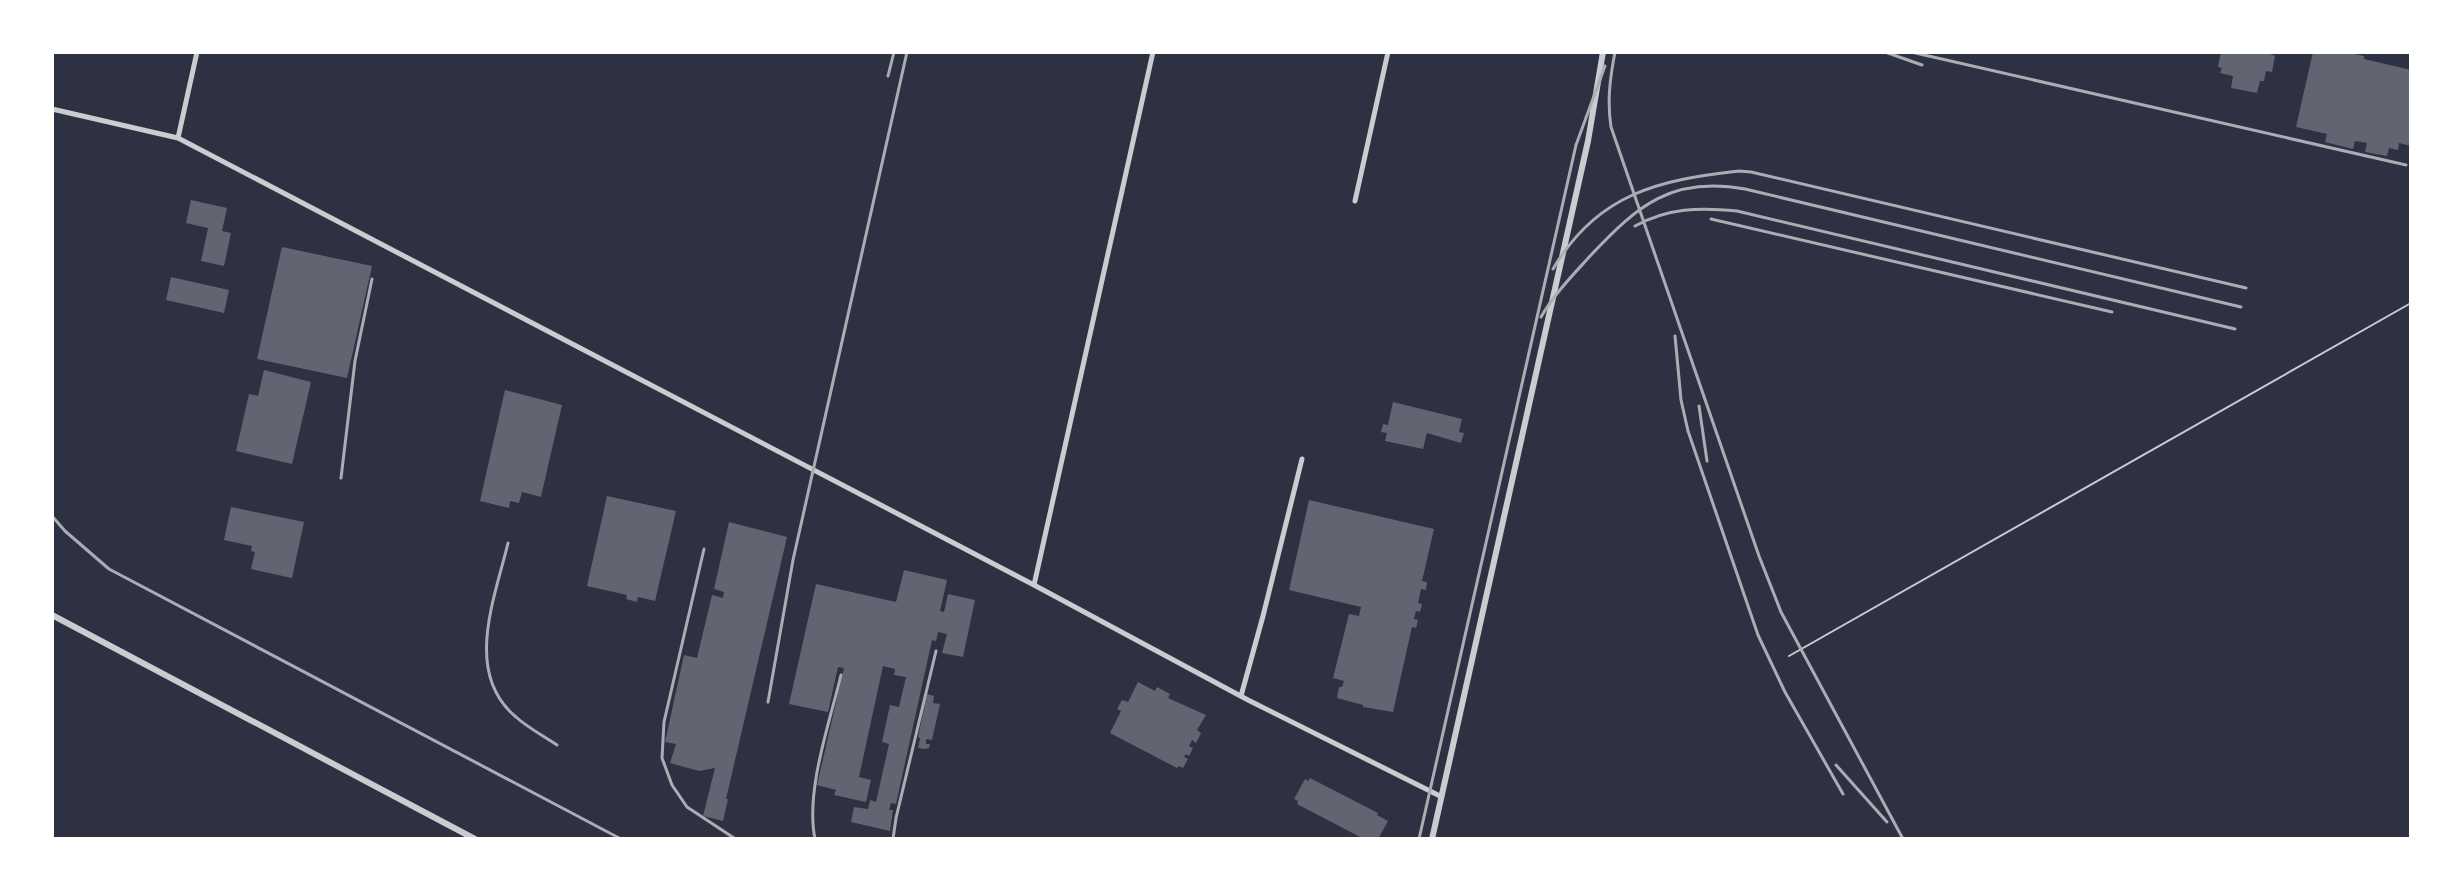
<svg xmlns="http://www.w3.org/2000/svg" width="2463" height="891" font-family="Poppins,sans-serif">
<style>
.building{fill:#626471}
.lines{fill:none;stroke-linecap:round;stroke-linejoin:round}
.service{stroke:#caccd0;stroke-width:2}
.minor{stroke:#caccd0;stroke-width:5}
.tertiary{stroke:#caccd0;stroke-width:6}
.rail{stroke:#abadb3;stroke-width:3}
</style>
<rect width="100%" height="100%" fill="#2d3142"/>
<path class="building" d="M2221 52H2270V54L2275 56 2272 72 2266 71 2264 81H2260L2257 93 2231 88 2233 76 2220 73 2222 68 2218 67Z
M2313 52H2345L2364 56V59L2411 70V146L2399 143 2398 150 2389 148 2387 156 2365 152 2367 143 2355 141 2353 149 2325 142 2327 134 2296 127Z
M191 200 227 208 222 231 231 233 224 266 201 261 208 228 186 223Z
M282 247 372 266 347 378 257 359Z
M171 277 229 290 224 313 166 300Z
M264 370 311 382 292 464 236 451 249 394 258 396Z
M505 390 562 405 541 497 522 492 519 503 510 501 509 508 480 501Z
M1393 402 1462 419 1459 432 1464 433 1461 443 1427 433 1423 449 1385 441 1387 433 1381 432 1383 424 1388 425Z
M607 496 676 511 655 601 638 597 637 602 626 599 627 595 587 586Z
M1309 500 1434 529 1422 581 1427 582 1426 590 1421 589 1418 603 1422 604 1420 612 1416 611 1414 619 1418 620 1416 628 1412 627 1393 712 1363 707V705L1337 698 1339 687H1342L1344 681 1333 678 1349 614 1359 616 1361 607 1289 590Z
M231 507 304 522 292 578 251 569 255 552 251 551 252 546 224 540Z
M729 522 787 537 726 799H728L723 821 703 816 715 768 699 771 670 763 676 744 665 742 684 655 697 658 712 595 723 598 724 592 714 589Z
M904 570 947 580 940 611 944 612 948 594 975 600 963 657 942 653 947 634 938 632 936 641 932 640 896 804 891 803 889 810H893L890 831 851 822 854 807 868 809 870 800 876 802 889 744 882 742 890 705 899 707 906 677 894 675 895 669 883 666 859 777 871 780 866 802 834 795 836 790 817 785 844 668 838 667 828 712 789 704 816 584 896 602Z
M1138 682 1155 691 1157 687 1170 694 1168 698 1206 715 1197 730 1201 733 1196 743 1192 740 1189 746 1193 748 1189 756 1186 754 1184 757 1188 759 1183 768 1179 766 1177 768 1110 733 1121 711 1117 709 1122 700 1128 702Z
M927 694 934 696 933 703 940 704 932 740 926 739V744H930L929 748 924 749 918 748 920 738 918 737Z
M1310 778 1378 813 1377 815 1388 821 1378 839H1364L1297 804 1298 801 1294 799 1305 779 1308 781Z"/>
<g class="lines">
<path class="service" d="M1789 656 2411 303"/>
<path class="minor" d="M52 109 178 138 1034 585 1248 700 1440 796
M178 138 197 52
M1355 201 1388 52
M1034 585 1153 52
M1241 696 1263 616 1302 459"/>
<path class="tertiary" d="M52 615 475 839
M1432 839 1588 141 1603 52"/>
<path class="rail" d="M1615 52C1610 78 1607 101 1611 127L1759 556 1781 612 1903 839
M1885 52 1922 65
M1911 52 2406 165
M888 76 894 52
M1711 219 2112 312
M1635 226C1668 208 1699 207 1737 211L2235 329
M1553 269C1597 194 1658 180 1739 171L1751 172 2246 288
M1541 317C1554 294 1573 275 1591 255 1638 205 1672 176 1745 189L2241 307
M1675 336 1681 400 1688 431 1758 635 1785 692 1843 794
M1699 406 1707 461
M341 478 355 361 372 279
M52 516 65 531 109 569 621 839
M508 543C495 598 463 673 516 717 528 728 544 736 557 745
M704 549 664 722 662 758 672 785 687 807 734 838
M768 702 793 560 907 52
M1836 765 1887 822
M815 839C805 791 830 722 841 675
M893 839 896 818 936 651
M1419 839 1576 145 1605 66"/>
</g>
<rect width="2463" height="891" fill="none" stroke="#ffffff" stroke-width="108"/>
</svg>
